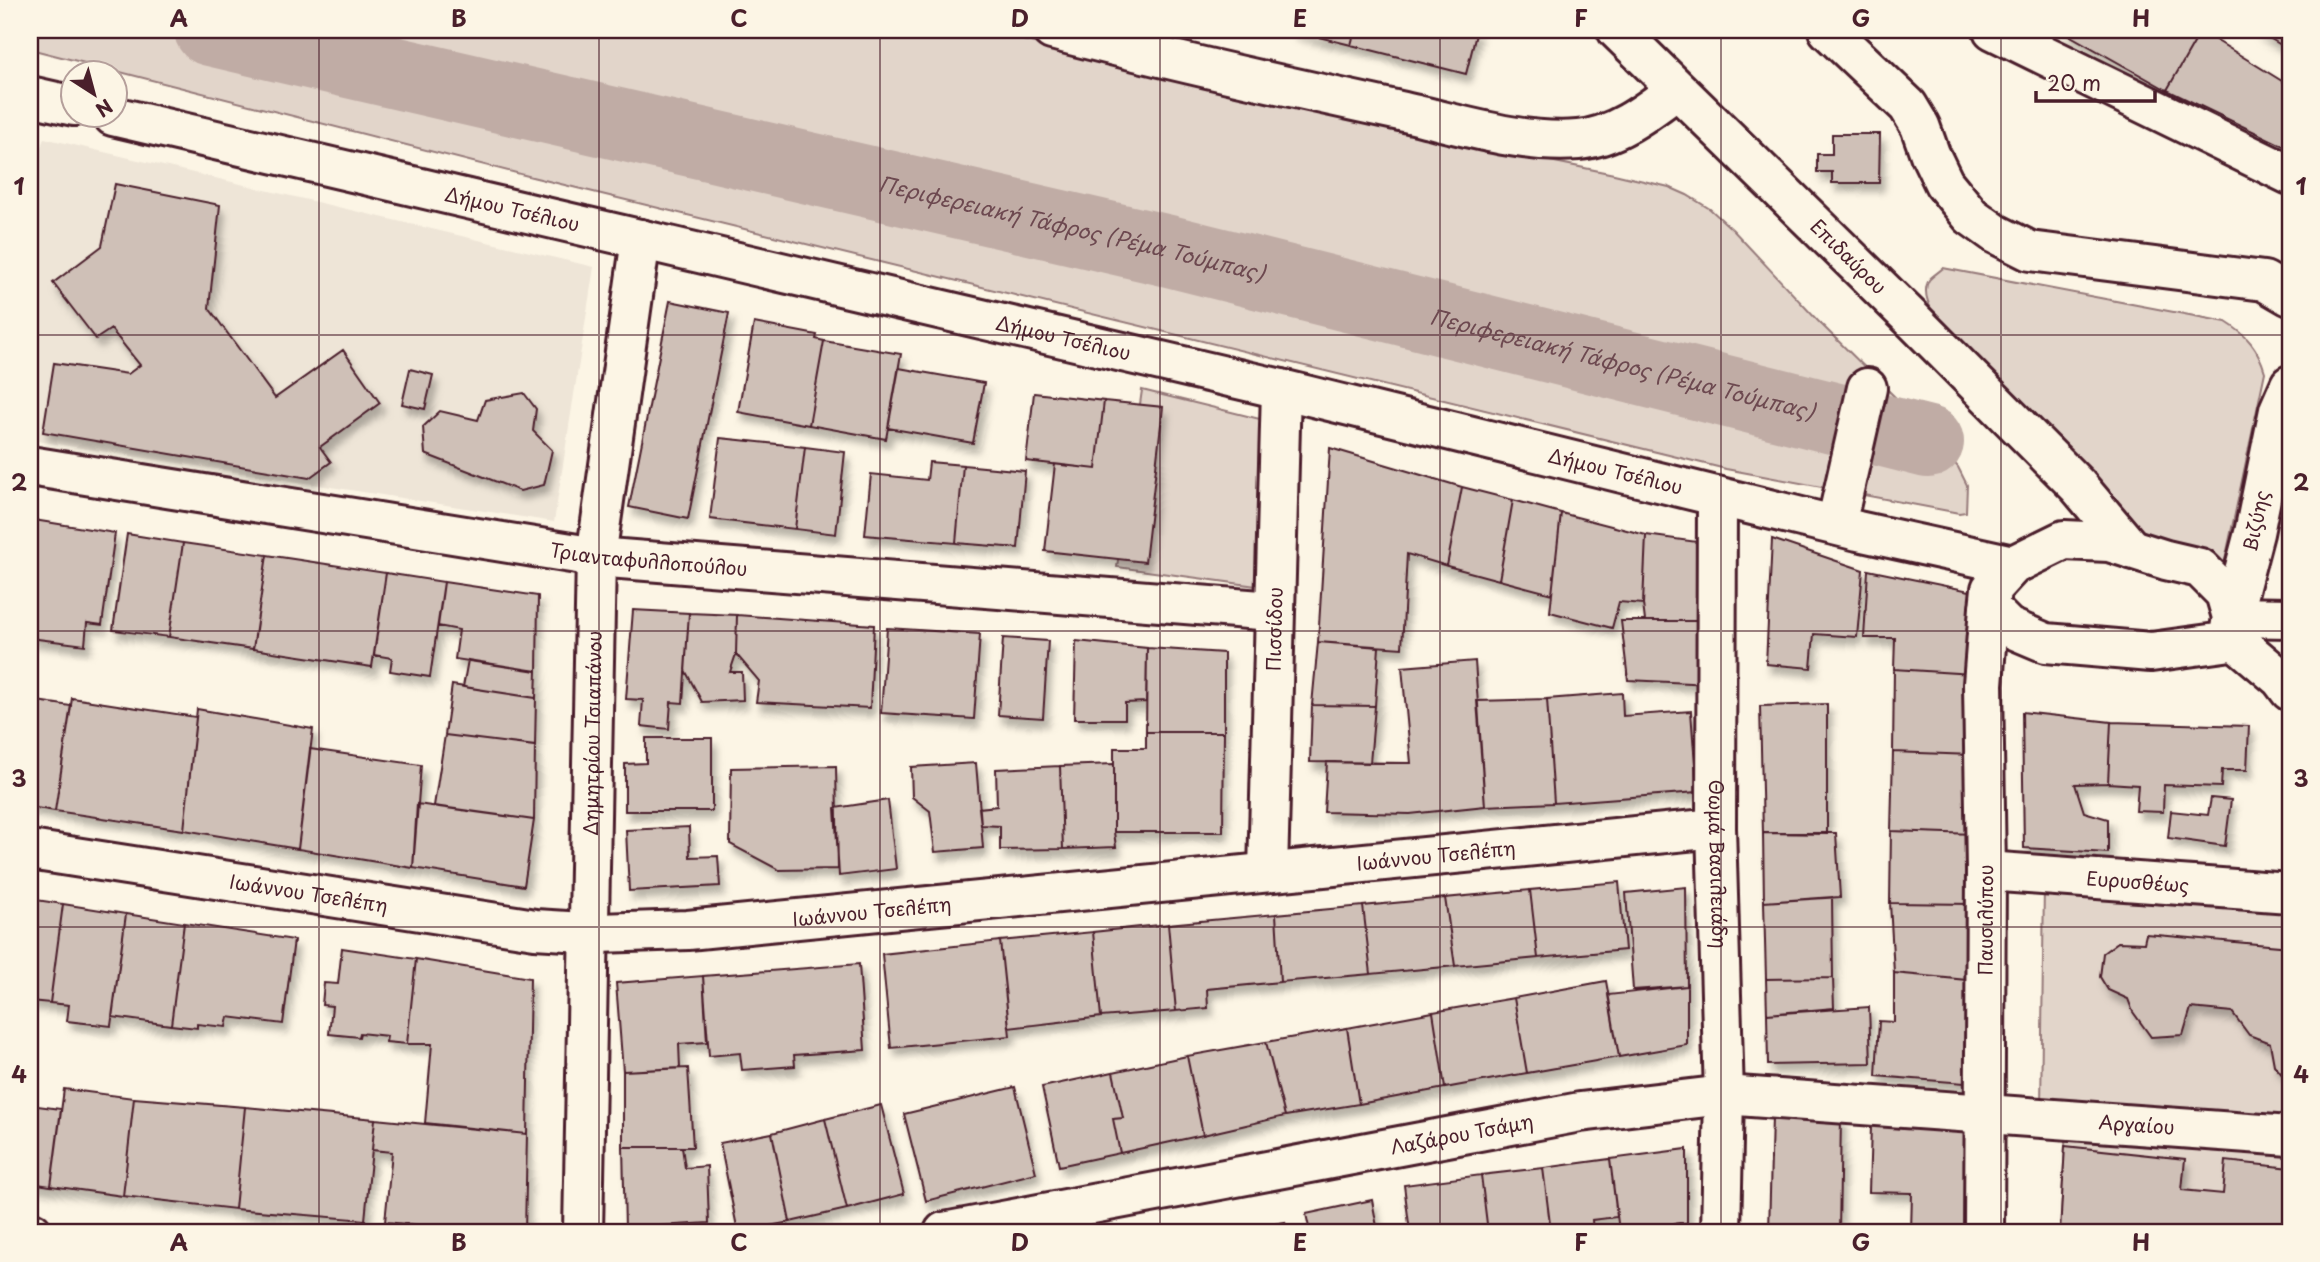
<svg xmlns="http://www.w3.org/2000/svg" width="2320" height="1262" font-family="'Playpen Sans',sans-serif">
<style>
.built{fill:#eee5d7}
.green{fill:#e2d5ca;stroke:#967a7a;stroke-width:2}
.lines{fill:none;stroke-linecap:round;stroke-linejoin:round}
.river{stroke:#c0aca5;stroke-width:72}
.building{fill:#cfc0b7;stroke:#4a1f2b;stroke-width:2;filter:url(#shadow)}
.minor-casing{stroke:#4a1f2b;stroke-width:44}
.minor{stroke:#fcf5e5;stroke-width:38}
.grid{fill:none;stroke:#4a1f2b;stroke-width:2;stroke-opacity:0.55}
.labels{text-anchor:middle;stroke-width:7;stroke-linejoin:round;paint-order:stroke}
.street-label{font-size:19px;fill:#4a1f2b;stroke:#fcf5e5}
.water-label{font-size:21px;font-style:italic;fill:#6d4950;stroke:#fcf5e5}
.neatline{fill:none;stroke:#4a1f2b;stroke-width:2.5}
.grid-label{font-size:23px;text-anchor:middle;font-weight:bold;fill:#4a1f2b}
</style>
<defs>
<filter id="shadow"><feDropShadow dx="4.5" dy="8" stdDeviation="3.5" flood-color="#0004"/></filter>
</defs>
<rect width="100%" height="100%" fill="#fcf5e5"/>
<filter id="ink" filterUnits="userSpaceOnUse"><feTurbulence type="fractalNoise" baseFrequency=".0143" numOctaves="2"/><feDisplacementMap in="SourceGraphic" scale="14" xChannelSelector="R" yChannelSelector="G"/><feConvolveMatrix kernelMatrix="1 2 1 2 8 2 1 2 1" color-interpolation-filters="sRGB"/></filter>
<g filter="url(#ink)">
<path class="built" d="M44 138 594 267 554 522 30 440V180Z"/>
<path class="green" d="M30 30H982L1107 61 1466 144 1614 174 1669 187 1687 195 1710 209 1733 230 1818 321 1899 401 1928 433 1958 467 1967 485 1966 512 1959 513 1726 469 532 177 30 49Z
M1943 268 2226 322C2247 335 2258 348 2265 372L2223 570 2165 560 1940 325C1933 313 1920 294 1929 280 1932 276 1939 272 1943 268Z
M1142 390 1268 421 1271 588 1117 567Z
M2044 885 2290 907V1232H2060L2067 1112 2041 1108Z"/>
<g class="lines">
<path class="river" id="s1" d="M210 30 1169 251 1928 442"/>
</g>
<path class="building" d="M1290 30H1355L1351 45Z
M1355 30H1477L1466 74 1351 45Z
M2060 30H2199L2201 31 2167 90Z
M2256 30H2290V42L2286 48Z
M2201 31 2290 86V149L2167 90Z
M1832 134H1880L1879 183H1832V172H1817V154H1832Z
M115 184 220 205 209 308 275 398 343 350 380 403 320 447 331 462 309 478 43 432 54 363 128 374 140 365 111 329 96 339 53 283 102 246Z
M670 301 729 313 688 519 629 507Z
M754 323 817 335 816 339 824 341 809 425 738 412Z
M824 341 901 354 886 439 809 425Z
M899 368 984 383 973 443 888 428Z
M410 369 433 375 425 409 402 404Z
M524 393 536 409 533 431 552 450 544 485 520 491 425 454 423 427 440 411 478 420 485 400Z
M1034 393 1104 401 1096 469 1026 461Z
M1104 401 1163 407 1145 562 1045 551 1055 464 1096 469Z
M720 438 805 447 795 529 710 519Z
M805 447 845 452 836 534 795 529Z
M1330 448 1462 487 1447 566 1407 554 1402 648 1318 642Z
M929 462 963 465 956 543 865 535 871 474 927 480Z
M963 465 1025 471 1018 548 956 543Z
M1462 487 1513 500 1499 580 1447 566Z
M1513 500 1561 513 1552 594 1499 580Z
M1561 513 1646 535 1643 604 1619 602 1612 628 1550 612Z
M34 520 115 533 102 625 87 623 85 645 30 638V553Z
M127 534 183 543 169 637 113 630Z
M1646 535 1712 544 1709 621H1645L1643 604Z
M1772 539 1863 570 1857 637 1814 634 1811 668 1766 664Z
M183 543 267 555 253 649 169 637Z
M267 555 386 573 372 667 253 649Z
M1868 570 1970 591 1972 674 1894 669 1895 638H1864Z
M386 573 444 582 430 677 390 671 392 658 374 655Z
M444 582 538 596 537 671 455 659 459 630 438 626Z
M633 610 689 613 683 703 671 702 669 729 641 726 643 700 626 699Z
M689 613 737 615 736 654 730 672H742L743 700 702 702 685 670Z
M737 615 874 625 870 708 756 702 759 681 736 654Z
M1621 621H1709L1711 684 1628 680Z
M887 628 980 634 974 719 881 713Z
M1003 638 1048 641 1043 718 998 715Z
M1076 641 1147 648 1146 702 1125 703V719H1074Z
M1318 642 1379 647 1375 706 1312 705Z
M1147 648 1224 653V732H1146Z
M468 660 537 671 536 698 463 687Z
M1475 661 1485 806 1410 814 1324 812 1327 762 1411 763 1402 667Z
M1894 669 1972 674V755L1893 752Z
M452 685 536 698 535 746 445 735Z
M1622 693 1623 716 1691 711 1697 792 1554 803 1547 699Z
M72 698 196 717 184 830 55 811Z
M1547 699 1554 803 1485 806 1477 701Z
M30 700 71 706 55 811 30 807Z
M1827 704V834L1763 833 1760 706Z
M1312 705 1375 706 1370 763 1310 762Z
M197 709 313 729 298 849 184 830Z
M2022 712 2111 722 2108 783 2075 784 2084 812 2108 819V853L2024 848Z
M2111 722 2249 726 2247 770H2222L2221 787 2164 785 2163 812 2136 811 2138 785 2108 783Z
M1146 732H1224L1223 832H1114V748H1146Z
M445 735 535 746 534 820 434 806Z
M646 738H712V811H625V764L646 763Z
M310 749 421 765 413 868 298 849Z
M1893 752 1972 755 1973 834 1891 831Z
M976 763 983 848 935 852 930 811 912 797 911 767Z
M1114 764V832L1116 847 1063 849 1060 766Z
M836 766 838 869 779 870 730 844 731 768Z
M1060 766 1063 849 1000 850V826L981 825 979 808 997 806 996 769Z
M2211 798 2231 800 2225 846 2168 838 2171 811 2208 815Z
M888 800 896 869 839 876 835 808Z
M417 804 534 820 524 886 413 868Z
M689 827 690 857 718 856 720 886 629 891 626 830Z
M1891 831 1973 834V904L1890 903Z
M1763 833H1836L1840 897 1764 902Z
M1619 882 1625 950 1538 958 1530 890Z
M1686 887 1687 986 1633 990 1626 893Z
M1530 890 1538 958 1455 966 1445 898Z
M1832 897 1833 978 1766 979 1764 902Z
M1445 898 1455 966 1371 974 1363 906Z
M30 899 63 904 50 1003 30 1001Z
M1890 903 1973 904 1977 981 1894 973Z
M63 904 126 914 111 1026 67 1021 69 1005 50 1003Z
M1363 906 1371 974 1280 982 1276 914Z
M126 914 184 923 171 1025 112 1017Z
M1276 914 1280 982 1207 989 1208 1008 1176 1011 1168 924Z
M184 923 294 940 283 1024 228 1017 226 1027 197 1024V1028L171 1025Z
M1168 924 1176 1011 1101 1017 1093 932Z
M1093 932 1101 1017 1009 1028 1000 941Z
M2146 934 2290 947V1078L2284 1077 2274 1065 2270 1043 2249 1035 2232 1012 2191 1008 2183 1035 2151 1037 2133 1012 2128 999 2108 990 2100 977 2103 953 2118 942 2144 943Z
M1000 941 1010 1036 891 1048 882 954Z
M342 948 416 959 407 1044 386 1042 387 1036 360 1033 359 1037 329 1034 332 1006 322 1005 324 983 338 984Z
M416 959 530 978 527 1134 425 1123 432 1044H407Z
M859 964 865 1050 794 1055 795 1066 742 1070 740 1053 709 1056 703 976Z
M1894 973 1977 981V1084L1876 1076 1879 1021 1894 1022Z
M703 976 707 1042 679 1044 680 1068 623 1071 616 983Z
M1833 978 1834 1008 1767 1014 1766 979Z
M1606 981 1619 1057 1527 1073 1514 998Z
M1687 986V1045L1619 1057 1608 995Z
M1514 998 1527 1073 1445 1088 1433 1012Z
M1869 1007 1871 1063 1768 1065 1767 1014Z
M1433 1012 1445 1088 1359 1104 1347 1028Z
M1347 1028 1359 1104 1285 1116 1266 1042Z
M1266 1042 1285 1116 1203 1135 1187 1056Z
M1187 1056 1203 1135 1120 1153 1113 1119 1123 1118 1113 1072Z
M688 1068 693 1147H623V1071Z
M1113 1072 1123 1118 1113 1119 1120 1153 1059 1166 1042 1087Z
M1015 1087 1036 1173 926 1201 904 1114Z
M64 1089 134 1098 123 1196 51 1186Z
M134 1098 245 1107 235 1209 123 1196Z
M30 1105 61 1109 51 1186 30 1183Z
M881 1105 904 1194 847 1209 825 1119Z
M245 1107 375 1119 365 1220 235 1209Z
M1772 1116 1841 1118 1839 1232H1769Z
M375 1119 527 1134 525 1232H493L385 1222 392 1152 372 1150Z
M825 1119 847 1209 790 1222 772 1133Z
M1871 1126 1974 1128 1972 1232H1911L1912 1193 1869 1192Z
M772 1133 790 1222 738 1232 720 1143Z
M2065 1146 2185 1159 2182 1190 2223 1194 2226 1161 2290 1168V1232H2060Z
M623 1147H682L685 1168 707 1166 709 1223 625 1228Z
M1687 1149V1222L1619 1231 1610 1159Z
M1610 1159 1617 1217 1592 1220 1593 1232H1551L1543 1168Z
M1543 1168 1551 1232H1488L1481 1175Z
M1481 1175 1488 1232H1410L1404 1185Z
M1372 1200 1378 1232H1310L1306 1214Z
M1285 1222 1287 1232H1233Z
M1687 1222V1232H1636L1638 1229Z"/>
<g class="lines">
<g class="minor-casing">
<g id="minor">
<path d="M1052 30C1167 60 1284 86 1400 111 1455 123 1521 145 1578 140 1615 137 1648 111 1676 90"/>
<path id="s2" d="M1617 30 1911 318 2078 486 2131 549"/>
<path d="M1828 30 1908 106 1920 126 1930 154 1944 183 1971 216 1996 234 2030 251 2264 281 2290 296"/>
<path d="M1993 30 2290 175"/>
<path d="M30 96 74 106"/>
<path id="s3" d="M113 116 1281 389 1858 531 2013 565"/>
<path d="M2290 385 2279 410 2254 533 2232 617 2290 618"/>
<path id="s4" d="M30 466 596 557 1273 611"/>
<path id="s5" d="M1717 496 1716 828 1724 1095 1721 1232"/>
<path d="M1836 525 1867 388"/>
<path d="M2064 540 2109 542 2166 560 2200 568 2225 593 2232 617 2229 635 2224 642 2151 652 2046 643 2008 627 1989 608 1991 589 2013 565Z"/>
<path d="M2229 635 2281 679 2290 691"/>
<path id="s6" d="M30 850 535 929 599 933 688 930 1716 828"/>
<path id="s7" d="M1268 871 1281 389"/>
<path id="s8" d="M1986 871 2290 893"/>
<path d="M30 1232H32"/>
<path id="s9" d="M583 1232 596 557 641 239"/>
<path id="s10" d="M944 1232 1580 1112 1724 1095 2290 1136"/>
<path id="s11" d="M1984 1232 1986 871 1983 684 1989 608"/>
</g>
</g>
<use href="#minor" class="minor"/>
</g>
</g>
<path class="grid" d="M319 30V1232M599 30V1232M880 30V1232M1160 30V1232M1440 30V1232M1721 30V1232M2001 30V1232M30 335H2290M30 631H2290M30 927H2290"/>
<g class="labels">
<g class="street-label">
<text dy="7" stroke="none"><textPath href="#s3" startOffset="410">Δήμου Τσέλιου</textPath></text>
<text dy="7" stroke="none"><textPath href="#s2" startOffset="324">Επιδαύρου</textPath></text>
<text dy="7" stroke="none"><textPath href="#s3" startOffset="976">Δήμου Τσέλιου</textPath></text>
<text dy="7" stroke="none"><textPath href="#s3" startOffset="1544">Δήμου Τσέλιου</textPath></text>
<text transform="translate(2256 521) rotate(-78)" y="7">Βιζύης</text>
<text dy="7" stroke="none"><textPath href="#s4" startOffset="626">Τριανταφυλλοπούλου</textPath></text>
<text dy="7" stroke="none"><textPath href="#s7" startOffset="242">Πισσίδου</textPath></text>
<text dy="7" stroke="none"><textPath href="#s9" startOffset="499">Δημητρίου Τσιαπάνου</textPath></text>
<text dy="7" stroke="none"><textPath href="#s6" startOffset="1416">Ιωάννου Τσελέπη</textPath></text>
<text dy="7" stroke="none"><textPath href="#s5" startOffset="368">Θωμά Βασιλειάδη</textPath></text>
<text dy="7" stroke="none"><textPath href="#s8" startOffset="152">Ευρυσθέως</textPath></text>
<text dy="7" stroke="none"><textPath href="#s6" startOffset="282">Ιωάννου Τσελέπη</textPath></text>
<text dy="7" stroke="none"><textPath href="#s6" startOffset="849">Ιωάννου Τσελέπη</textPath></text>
<text dy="7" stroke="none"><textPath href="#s11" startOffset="312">Παυσιλύπου</textPath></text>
<text dy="7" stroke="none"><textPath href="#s10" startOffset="1206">Αργαίου</textPath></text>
<text dy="7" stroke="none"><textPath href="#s10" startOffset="527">Λαζάρου Τσάμη</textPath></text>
</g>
<g class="water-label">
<text dy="7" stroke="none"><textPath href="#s1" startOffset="884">Περιφερειακή Τάφρος (Ρέμα Τούμπας)</textPath></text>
<text dy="7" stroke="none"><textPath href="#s1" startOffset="1451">Περιφερειακή Τάφρος (Ρέμα Τούμπας)</textPath></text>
</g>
</g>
<rect width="2320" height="1262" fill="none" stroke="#fcf5e5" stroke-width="77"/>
<g transform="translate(94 94) rotate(144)"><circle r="33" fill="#fcf5e5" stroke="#b59f9b" stroke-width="2"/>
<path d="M0-5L12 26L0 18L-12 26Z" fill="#4a1f2b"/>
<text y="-10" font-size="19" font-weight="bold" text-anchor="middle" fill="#4a1f2b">N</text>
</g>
<path d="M2036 91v10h119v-10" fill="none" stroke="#4a1f2b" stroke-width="3.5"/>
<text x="2047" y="91" font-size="21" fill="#4a1f2b" stroke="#fcf5e5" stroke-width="5" paint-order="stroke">20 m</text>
<rect x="38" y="38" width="2244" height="1186" class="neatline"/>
<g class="grid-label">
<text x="179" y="27">A</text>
<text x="459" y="27">B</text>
<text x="739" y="27">C</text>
<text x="1020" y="27">D</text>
<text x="1300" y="27">E</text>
<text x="1581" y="27">F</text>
<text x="1861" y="27">G</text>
<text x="2141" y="27">H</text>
<text x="19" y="195">1</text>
<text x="2301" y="195">1</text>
<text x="19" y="491">2</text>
<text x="2301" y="491">2</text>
<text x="19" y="787">3</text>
<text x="2301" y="787">3</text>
<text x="19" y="1083">4</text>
<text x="2301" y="1083">4</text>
<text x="179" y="1251">A</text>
<text x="459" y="1251">B</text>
<text x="739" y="1251">C</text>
<text x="1020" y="1251">D</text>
<text x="1300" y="1251">E</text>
<text x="1581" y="1251">F</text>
<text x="1861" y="1251">G</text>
<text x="2141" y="1251">H</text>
</g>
</svg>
